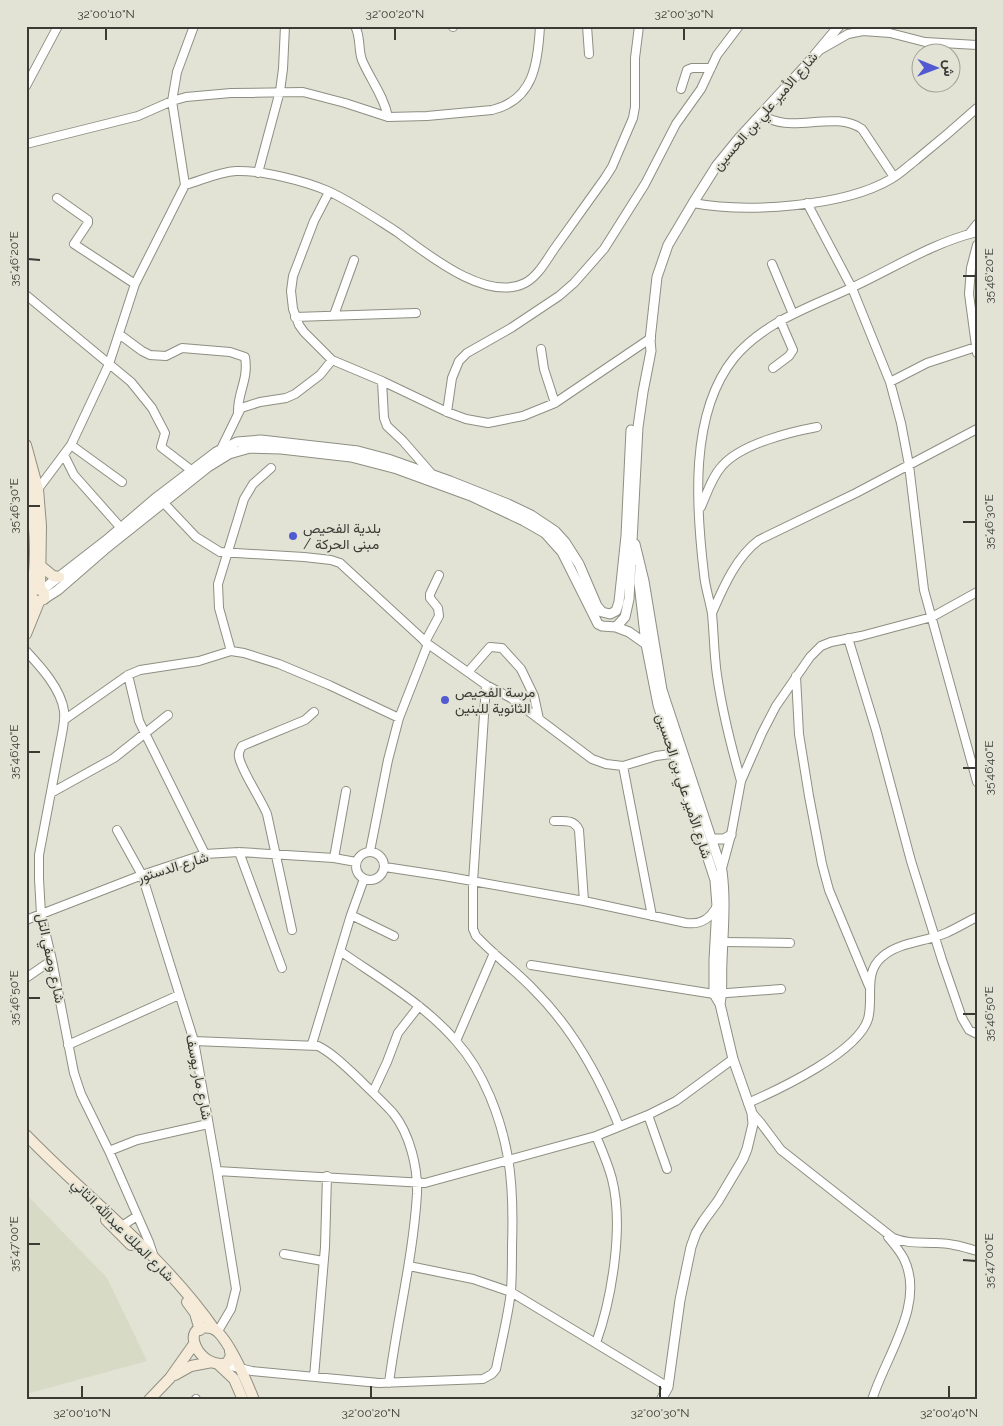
<svg xmlns="http://www.w3.org/2000/svg" width="1003" height="1426" font-family="Raleway,Vazirmatn,sans-serif">
<style>
.built{fill:#d7dac4}
.lines{fill:none;stroke-linecap:round;stroke-linejoin:round}
.minor-casing{stroke:#8d8f82;stroke-width:10}
.tertiary-casing{stroke:#8d8f82;stroke-width:11}
.secondary-casing{stroke:#8d8f82;stroke-width:12}
.minor{stroke:#fff;stroke-width:8}
.tertiary{stroke:#fff;stroke-width:9}
.secondary{stroke:#f6ebd8;stroke-width:10}
.ticks{fill:none;stroke:#3a3b35;stroke-width:2}
.poi-dot{fill:#525ad1;stroke:#e2e3d5;stroke-width:2}
.labels{text-anchor:middle;stroke-width:4;stroke-linejoin:round;paint-order:stroke}
.street-label{font-size:14px;fill:#3a3b35;stroke:#e2e3d5}
.poi-label{font-size:14px;fill:#3a3b35;stroke:#e2e3d5;text-anchor:start}
.neatline{fill:none;stroke:#3a3b35;stroke-width:2}
.ticks-label{font-size:12px;text-anchor:middle;fill:#3a3b35}
</style>
<rect width="100%" height="100%" fill="#e2e3d5"/>
<path class="built" d="M26 1194 107 1278 147 1361 26 1394Z"/>
<g class="lines">
<g class="minor-casing">
<path id="minor" d="M355 26C361 37 358 49 362 60 370 79 384 96 388 117
M453 26V27
M587 26 589 54
M820 50 848 34 863 31 890 33 925 42 977 45
M26 86 58 26
M681 89 687 70 692 68H711
M761 114C789 136 833 109 862 129L894 177
M26 144 138 116 172 101 186 97 231 93 303 92 345 103 388 117 427 116 492 110C534 100 538 63 540 26
M258 173 280 91 283 69 285 26
M185 185 172 101 177 72 194 26
M329 192 314 221 293 276 291 291 293 309 299 325 304 332 332 360 382 381 447 412 466 419 488 423 523 416 555 403 651 338
M57 198 88 220V223L74 244 135 284
M693 203C746 213 844 207 891 179 900 174 908 166 916 160 937 143 957 126 977 108
M807 203 852 288 890 382 901 423 909 465 924 590 977 782
M969 234 977 224
M977 245 971 268 969 294 977 353
M772 264 793 314
M26 295 131 382 152 408 165 433 161 447 191 470
M334 315 354 260
M295 317 416 313
M119 334 142 351 150 355 166 356 182 348 230 352 245 357C249 380 237 393 238 413
M541 349 544 369 555 403
M773 368 789 356 793 350 780 320
M382 381 384 418 387 426 403 441 430 472
M890 382 927 363 976 347
M447 412 452 378 459 361 467 353 511 328 559 296 574 283 604 249 645 184 676 124 701 89 717 55 739 26
M71 445 122 482
M221 449 241 408 260 402 286 398 295 394 320 375 332 360
M64 455 74 475 121 528
M38 489 71 445 109 364 135 284 185 185C202 180 219 172 236 171 261 170 305 181 328 191 352 202 375 218 397 232 426 253 486 303 525 283 539 276 548 257 557 245 573 223 589 200 605 178L612 167 633 118 635 107V58L639 26
M160 499 196 537 220 552 304 557 331 560 340 563 428 644 486 685 511 698 592 759 606 764 623 766 656 756 678 753
M701 507C707 493 712 477 722 466 741 444 790 432 817 427
M712 613C723 588 736 557 759 540L856 493 977 429
M848 638 876 730 911 861 942 960 962 1018 969 1030 977 1034
M425 642 439 616 438 608 430 598V594L439 575
M26 651C41 667 61 689 64 711 65 720 63 729 61 739L39 855V879L41 914 52 960 74 1073 81 1094 109 1151 149 1242 154 1257
M231 651 219 608 218 584 244 499 253 484 271 468
M468 672 490 647 502 648 521 669 534 696 539 719
M128 675 139 721 205 854
M796 676 799 734 809 796 822 864 829 890 869 986
M486 685 473 882V929L476 936 482 942C499 959 518 973 535 991 573 1029 599 1076 619 1126
M64 720 128 675 140 670 199 661 231 651 244 653 279 664 329 685 399 718
M623 766 652 916
M741 781C731 746 722 710 717 675 714 655 714 634 712 614 710 601 705 587 704 574 696 507 689 414 734 358 765 321 811 307 853 287 894 268 932 243 977 232
M51 793 114 758 168 715
M554 821C564 821 574 819 579 830L584 901
M117 830 142 875 194 1041 217 1171 236 1289 231 1309 218 1331
M370 851 388 760 399 718 428 644
M356 866a14 14 0 1 1 28 0a14 14 0 1 1-28 0Z
M239 852 282 968
M334 858 346 791
M385 867 444 876 584 901 686 923C701 925 710 919 717 906
M721 872 731 835 741 781 762 733 776 706 810 657 821 646 831 642 861 636 932 617 977 592
M351 915 394 936
M26 920 142 875 205 854 239 852 334 858 356 862
M292 930 267 814C261 799 241 770 239 757 238 752 240 750 242 746L305 720 314 712
M723 942 790 943
M531 965 714 994 781 989
M26 978 52 960
M194 1041 318 1046C334 1054 347 1068 360 1080 371 1091 383 1102 393 1113 410 1134 418 1168 417 1194 413 1258 397 1320 389 1383
M456 1041 494 953
M312 1044 351 915 364 879
M68 1045 179 995
M373 1092 387 1062 398 1033 419 1006
M748 1103C780 1089 858 1052 868 1019 874 998 863 973 882 957 898 942 926 942 946 933 957 928 967 922 977 917
M752 1113 760 1122 781 1150 893 1238C908 1244 921 1242 937 1243 951 1243 964 1247 977 1251
M648 1115 667 1169
M596 1136C602 1150 608 1164 612 1179 624 1226 612 1298 596 1343
M109 1151 137 1140 208 1124
M217 1171 425 1183 596 1136 648 1115 676 1101 733 1059
M122 1226 137 1216
M284 1254 323 1261
M409 1266 473 1279 511 1292 668 1387
M223 1364 252 1371 379 1383 483 1379 492 1374 496 1369C501 1344 508 1317 511 1291 512 1276 512 1261 512 1246 513 1217 513 1187 508 1158 501 1118 484 1072 456 1041 424 1004 380 979 340 951
M314 1377 325 1247 327 1176
M195 1400 196 1399
M872 1400C885 1357 926 1304 904 1259 900 1251 894 1244 888 1237"/>
</g>
<g class="tertiary-casing">
<path id="tertiary" d="M635 544 644 581 662 690 722 871C726 901 723 931 722 961 721 976 723 990 720 1004
M640 567 639 583 646 644 658 705 715 880 717 906 714 960V994L720 1004 733 1059 752 1113 753 1124 747 1149 743 1159 718 1201 704 1220 696 1233 691 1247 680 1300 668 1387 661 1400
M42 590 109 538 157 497 216 452 237 442 261 440 358 451 388 459 450 481 508 504 531 515 555 531 565 542 579 564 597 606 602 612 610 614 616 611 619 602 626 536 631 430
M44 599 58 590 104 550 208 467 229 454 250 448 281 449 351 457 397 469 471 496 524 521 545 533 562 552 598 624 602 626 616 627 625 617 629 599 638 427 643 392 651 351 650 340 657 277 668 245 693 203 717 165 739 138 808 63 839 26
M616 627 629 632 646 644
M713 839H724L731 835"/>
</g>
<g class="secondary-casing">
<path id="secondary" d="M26 445 38 489 41 526 40 589
M26 475C35 513 38 558 31 596L36 602 44 599C45 593 43 590 37 589L32 591
M41 566 53 576 59 577
M26 613 32 599
M26 634 39 602
M26 1135C89 1200 163 1255 215 1330
M106 1220 131 1245
M187 1302 195 1313 200 1330
M230 1351 231 1356 227 1363C199 1371 177 1322 211 1328 226 1331 248 1385 254 1400
M218 1364 234 1379 243 1400
M175 1375 191 1366 212 1362
M149 1400 170 1378 194 1344"/>
</g>
<use href="#minor" class="minor"/>
<use href="#tertiary" class="tertiary"/>
<use href="#secondary" class="secondary"/>
</g>
<path class="ticks" d="M106 40V28M395 40V28M684 40V28M28 259 40 260M963 276H976M28 506H40M963 522H976M28 752H40M963 768H976M28 998H40M963 1014H976M28 1244H40M963 1260 976 1261M82 1398V1386M371 1398V1386M660 1398V1386M949 1398V1386"/>
<g class="poi-dot">
<circle cx="293" cy="536" r="5"/>
<circle cx="445" cy="700" r="5"/>
</g>
<g class="labels">
<g class="street-label">
<text transform="translate(765 111) rotate(-49)" y="5">شارع الأمير علي بن الحسين</text>
<text transform="translate(684 786) rotate(72)" y="5">شارع الأمير علي بن الحسين</text>
<text transform="translate(173 867) rotate(-17)" y="5">شارع الدستور</text>
<text transform="translate(51 958) rotate(78)" y="5">شارع وصفي التل</text>
<text transform="translate(199 1077) rotate(79)" y="5">شارع مار يوسف</text>
<text transform="translate(123 1230) rotate(45)" y="5">شارع الملك عبدالله الثاني</text>
</g>
<g class="poi-label">
<text x="303" y="533">بلدية الفحيص<tspan x="303" dy="16">/ مبنى الحركة</tspan></text>
<text x="455" y="697">مرسة الفحيص<tspan x="455" dy="16">الثانوية للبنين</tspan></text>
</g>
</g>
<rect width="1003" height="1426" fill="none" stroke="#e2e3d5" stroke-width="55"/>
<g transform="translate(936 68) rotate(91)"><circle r="24" fill="#e2e3d5" stroke="#9fa095"/>
<path d="M0-4L9 19L0 12L-9 19Z" fill="#525ad1"/>
<text y="-8" font-size="14" font-weight="bold" text-anchor="middle" fill="#3a3b35">ش</text>
</g>
<rect x="28" y="28" width="948" height="1370" class="neatline"/>
<g class="ticks-label">
<text x="106" y="18">32°00'10"N</text>
<text x="395" y="18">32°00'20"N</text>
<text x="684" y="18">32°00'30"N</text>
<text transform="translate(14 259) rotate(-90)" y="4">35°46'20"E</text>
<text transform="translate(989 276) rotate(-90)" y="4">35°46'20"E</text>
<text transform="translate(14 506) rotate(-90)" y="4">35°46'30"E</text>
<text transform="translate(989 522) rotate(-90)" y="4">35°46'30"E</text>
<text transform="translate(14 752) rotate(-90)" y="4">35°46'40"E</text>
<text transform="translate(989 768) rotate(-90)" y="4">35°46'40"E</text>
<text transform="translate(14 998) rotate(-90)" y="4">35°46'50"E</text>
<text transform="translate(989 1014) rotate(-90)" y="4">35°46'50"E</text>
<text transform="translate(14 1244) rotate(-90)" y="4">35°47'00"E</text>
<text transform="translate(989 1261) rotate(-90)" y="4">35°47'00"E</text>
<text x="82" y="1417">32°00'10"N</text>
<text x="371" y="1417">32°00'20"N</text>
<text x="660" y="1417">32°00'30"N</text>
<text x="949" y="1417">32°00'40"N</text>
</g>
</svg>
